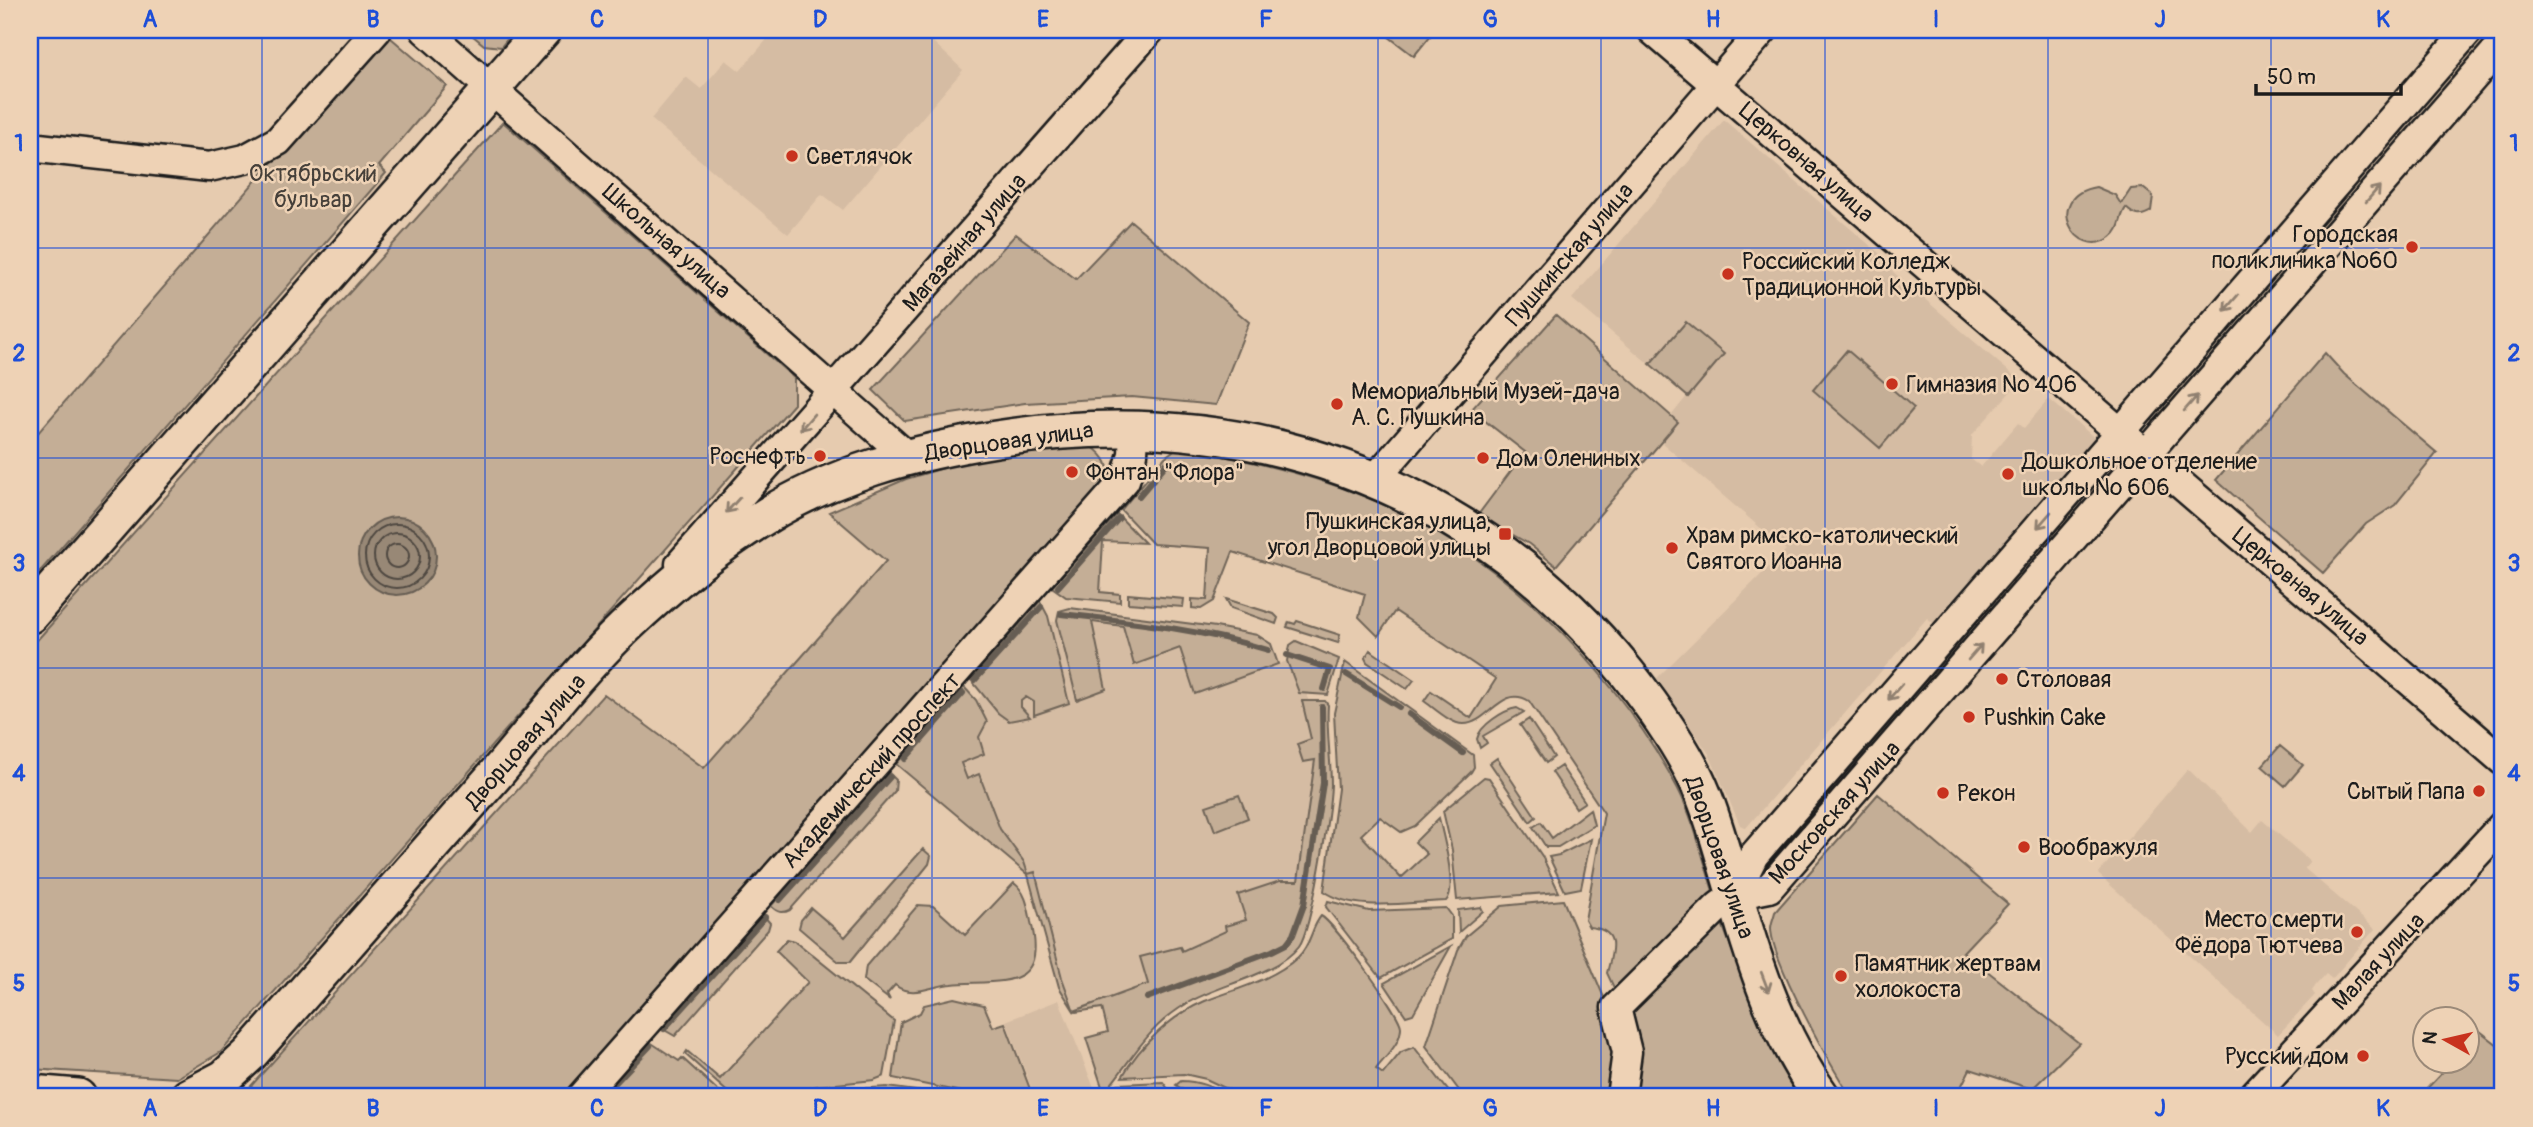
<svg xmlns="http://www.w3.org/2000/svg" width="2533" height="1127" font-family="Pangolin,sans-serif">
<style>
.built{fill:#d5bca3}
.green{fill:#c4ae96;stroke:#706559;stroke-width:2}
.water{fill:#988876;stroke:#665d52;stroke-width:2}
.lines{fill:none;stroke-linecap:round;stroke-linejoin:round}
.shore{stroke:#4e4740;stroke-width:2}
.stream{stroke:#665d52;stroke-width:6}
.minor-casing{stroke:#1c1c1c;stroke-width:33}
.major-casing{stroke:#1c1c1c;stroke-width:40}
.minor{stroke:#eed2b5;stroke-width:28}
.major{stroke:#eed2b5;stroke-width:35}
.oneway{stroke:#908070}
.grid{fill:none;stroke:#1d4ed8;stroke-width:2;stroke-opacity:0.55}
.poi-dot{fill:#c8321e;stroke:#eed2b5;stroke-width:2.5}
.labels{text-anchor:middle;stroke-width:5;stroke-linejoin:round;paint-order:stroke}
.poi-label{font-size:23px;fill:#1c1c1c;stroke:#eed2b5;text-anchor:start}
.street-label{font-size:23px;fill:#1c1c1c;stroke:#eed2b5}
.park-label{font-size:23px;fill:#46403a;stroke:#eed2b5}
.neatline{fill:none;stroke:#1d4ed8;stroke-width:2.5}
.grid-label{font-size:23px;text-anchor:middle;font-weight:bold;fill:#1d4ed8}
</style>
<rect width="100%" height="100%" fill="#e6cbaf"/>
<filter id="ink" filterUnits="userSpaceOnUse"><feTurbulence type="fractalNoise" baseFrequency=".0143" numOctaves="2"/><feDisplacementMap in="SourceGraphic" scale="14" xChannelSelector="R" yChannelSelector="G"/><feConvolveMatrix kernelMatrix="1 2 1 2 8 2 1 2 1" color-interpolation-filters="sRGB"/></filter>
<g filter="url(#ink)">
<path class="built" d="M775 30H944L933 42 963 70 843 210 822 194 788 234 651 119 686 77 701 89 726 60 740 71Z
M1724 120 1880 254 1877 258 2020 381 1972 435 1971 459 1981 467 2018 423 2024 428 2049 399 2097 440 1936 625 1927 618 1746 828 1740 825 1709 754 1657 678 1786 550 1661 442 1678 422 1671 416 1687 396 1572 299Z
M1057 620 1152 629 1268 668 1287 661 1295 665 1308 696 1316 760 1293 916 1265 941 1074 1011 1062 978 1034 873 1028 875 1024 862 1000 829 979 774 967 779 948 731 1050 623Z
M2188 769 2252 832 2262 820 2310 861 2304 868 2375 929 2332 979 2326 974 2316 985 2312 991 2315 995 2278 1035 2098 874Z
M1059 1000 1094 1088 1071 1097H1035L1006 1021Z"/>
<path class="green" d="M466 30H515L501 47 484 45Z
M1380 30H1435L1414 56Z
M2482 30H2503L2160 427 2147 415Z
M384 32 447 86 379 166 386 173 30 583V442Z
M503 122 794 378V404L221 1052 177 1078 30 1069V648Z
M2096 187 2115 195 2121 204 2131 189 2143 188 2153 196 2151 211C2140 218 2135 216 2126 208 2119 216 2122 229 2111 237 2076 263 2041 196 2096 187Z
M1131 221 1249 322 1216 405 1132 397 1025 403 905 421 873 390 1016 234 1076 279Z
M1556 315 1678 422 1556 566 1529 544 1478 515 1525 452 1471 410Z
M1686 322 1724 354 1688 397 1650 364Z
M1847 350 1914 408 1880 448 1813 390Z
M2325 353 2344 374 2437 453 2395 505 2366 524 2323 573 2216 480Z
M1092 447C1104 455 1113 468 1106 482L561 1097H241L604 694 704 768 886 561 829 512 906 479 981 457Z
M1177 448C1242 458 1305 472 1366 497 1495 549 1614 668 1678 789 1695 822 1703 860 1714 894L1615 990 1607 973C1612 952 1622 930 1589 927L1585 920 1604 813 1529 701C1502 684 1488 724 1464 724 1452 725 1434 708 1424 701L1431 691 1471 718 1496 679 1395 611 1378 636 1359 617 1365 594 1233 552 1214 601 1201 609 1192 608V599L1207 600 1210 548 1153 544 1121 510 1165 457Z
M2111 459 2124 470 1776 870 1763 858Z
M1117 514 1145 543 1103 541 1100 592 1120 594V602L1066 597 1052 587Z
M1128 594 1184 599 1183 607 1128 603Z
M1226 599 1274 614 1278 618 1276 624 1231 608Z
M1040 601 1048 616 1069 703 1034 715V702L1026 697 1021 701V707L1030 717 1009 721 998 713 971 680Z
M1070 608 1216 627 1257 635 1271 644 1278 664 1195 694 1180 648 1134 665 1123 626 1092 622 1106 689 1077 700 1057 620 1059 611Z
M1297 621 1340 635 1338 643 1287 627 1289 622 1295 624Z
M1296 641 1339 659 1328 695 1299 693 1298 690 1287 661 1290 645Z
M1370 650 1414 680 1407 689 1367 662 1365 658Z
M1345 662 1473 755 1474 767 1471 772 1415 826 1401 832 1380 817 1361 835 1401 878 1427 854 1415 842 1439 818C1443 835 1458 890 1446 901 1410 902 1355 913 1324 891L1338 789 1334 713Z
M964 687 976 700 987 722 979 737 984 754 961 763 967 779 979 774 1000 829 1024 862 1028 874 1035 872 1062 978 1074 1011 1148 984 1140 957 1180 947 1182 951 1226 931 1225 926 1246 920 1238 895 1280 881H1298L1315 760 1303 762 1297 744 1311 739 1302 701H1325L1328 705C1326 731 1331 758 1331 785 1330 810 1312 929 1299 946 1276 976 1218 984 1186 1004 1146 1028 1132 1060 1104 1093L1086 1038 1108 1032 1102 1008 1076 1012 1074 1011 1059 987 1028 875 896 764Z
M1517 708 1524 712 1483 736 1487 743 1480 748 1477 739C1480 725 1504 710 1517 708Z
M1529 719 1554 757 1546 763 1520 725Z
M2280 746 2303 765 2285 786 2262 766Z
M1497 758 1536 817 1530 822 1490 763Z
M1561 766 1585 802 1576 808 1552 772Z
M889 773 896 780 895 791 790 910C782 914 777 912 771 906Z
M1484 777 1489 778 1542 856 1559 892 1457 900 1452 850 1443 811Z
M1878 794 2008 904 1963 952 2079 1043 2032 1089 1970 1069 1956 1097H1851C1832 1068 1771 960 1771 928 1771 923 1774 917 1775 912Z
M1239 795 1248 818 1215 831 1206 806Z
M1590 809 1594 825 1558 847H1546L1533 827 1541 822 1552 838Z
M1591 839 1581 888 1565 891 1549 857 1559 855Z
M923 849 931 856 929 864 850 962H839L799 928 801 920 811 908 845 937Z
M1014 883C1026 892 1028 907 1031 922 1049 991 1001 980 952 984 933 985 912 999 895 985L887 994 890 1000 864 980 866 966 918 905 933 906 965 935Z
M1563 900 1613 1019 1614 1097H1464L1426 1046 1458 950 1466 936 1502 906Z
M1328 901 1369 911 1446 908 1452 916V939L1381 978 1326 907Z
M1481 907 1483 911 1459 932 1458 910Z
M763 915 770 923 768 930 675 1036 661 1028Z
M1321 916C1333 922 1401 1015 1401 1027 1401 1044 1385 1057 1376 1069L1383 1074 1401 1052 1414 1047 1453 1097 1342 1095 1244 1097 1206 1079 1184 1074 1122 1077C1140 1045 1172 1015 1205 1001 1236 989 1273 980 1298 957 1311 945 1311 928 1321 916Z
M1721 921 1759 1021 1797 1097H1631V1012Z
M787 939 795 941 894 1021 884 1076 874 1080 817 1086 778 1097H733L685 1054 687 1051 720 1079 808 982 776 951Z
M1451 946 1413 1014 1406 1016 1384 983Z
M954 998 984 1005 993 1027 1005 1023 1033 1097H986L893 1078 901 1022 920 1013 924 1005Z
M2480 1031 2503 1049V1097H2419L2453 1061 2466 1060 2467 1046Z
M650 1042 679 1061 682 1058 725 1097H599Z
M1181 1081C1195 1081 1216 1086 1223 1097H1193L1176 1085Z
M1163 1082 1174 1097H1110L1118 1084Z
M887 1087 960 1097H804L839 1090Z"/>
<path class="water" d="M358 556a39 39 0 1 1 78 0a39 39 0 1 1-78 0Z"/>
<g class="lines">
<path class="shore" d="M365 556a32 32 0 1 1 64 0a32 32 0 1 1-64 0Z
M374 556a23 23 0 1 1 46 0a23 23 0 1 1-46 0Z
M385 556a12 12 0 1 1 24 0a12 12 0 1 1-24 0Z"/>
<path class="stream" d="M1139 496 1167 463
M1058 587 1119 518
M1061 614C1132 622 1200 629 1268 650
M1287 655 1330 669 1324 689
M1346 674 1399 707
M975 680 1041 607
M1409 714 1463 753
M905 759 963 693
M780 900 890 777
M1147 998 1272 951 1286 944 1293 935 1304 905 1323 783 1322 707
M664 1029 765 917
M602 1097 650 1046"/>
<g class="minor-casing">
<path id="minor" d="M425 30 907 456
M1652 30 2503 761
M30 147 209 167 245 159 278 141 377 30
M1375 479 1763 30
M680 564 1150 30
M1734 895 1754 855 2469 30
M581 1097 1125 480 1133 454 1134 429
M1621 1097 1627 1052 1616 1008 1719 906 1734 895 1769 888 2503 43
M2252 1097 2503 825"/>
</g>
<g class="major-casing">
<path id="major" d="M30 615 543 30
M30 1093 78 1097
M188 1097 224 1078 250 1054C332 961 413 868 495 775 537 726 578 672 624 628 665 589 713 549 761 519 831 474 915 452 996 439 1242 400 1470 478 1628 674 1656 710 1686 752 1703 794 1717 828 1725 864 1736 898 1755 966 1780 1040 1822 1097"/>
</g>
<use href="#minor" class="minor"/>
<use href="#major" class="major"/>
</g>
<defs><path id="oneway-shaft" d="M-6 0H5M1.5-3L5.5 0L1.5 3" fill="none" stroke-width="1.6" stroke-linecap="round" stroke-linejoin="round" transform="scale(1.75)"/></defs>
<g class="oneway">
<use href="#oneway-shaft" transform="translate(2373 194) rotate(-49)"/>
<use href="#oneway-shaft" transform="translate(2231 303) rotate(131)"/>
<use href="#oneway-shaft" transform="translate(2191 403) rotate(-49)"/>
<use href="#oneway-shaft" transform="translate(807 422) rotate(131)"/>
<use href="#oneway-shaft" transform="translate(733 505) rotate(132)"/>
<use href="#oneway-shaft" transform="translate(2044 520) rotate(131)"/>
<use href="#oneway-shaft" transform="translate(1975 652) rotate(-49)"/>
<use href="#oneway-shaft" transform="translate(1895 692) rotate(131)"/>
<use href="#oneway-shaft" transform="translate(1765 982) rotate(69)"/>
</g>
</g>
<path class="grid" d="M262 30V1097M485 30V1097M708 30V1097M932 30V1097M1155 30V1097M1378 30V1097M1601 30V1097M1825 30V1097M2048 30V1097M2271 30V1097M30 248H2503M30 458H2503M30 668H2503M30 878H2503"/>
<g class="poi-dot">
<circle cx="792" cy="156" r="7"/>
<circle cx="2412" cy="247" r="7"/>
<circle cx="1728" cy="274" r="7"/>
<circle cx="1892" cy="384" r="7"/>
<circle cx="1337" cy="404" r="7"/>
<circle cx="820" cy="456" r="7"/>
<circle cx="1483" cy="458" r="7"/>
<circle cx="1072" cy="472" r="7"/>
<circle cx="2008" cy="474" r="7"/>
<rect x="1498" y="527" width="14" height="14" rx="3.5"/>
<circle cx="1672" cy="548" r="7"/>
<circle cx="2002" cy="679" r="7"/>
<circle cx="1969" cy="717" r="7"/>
<circle cx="2479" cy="791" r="7"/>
<circle cx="1943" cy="793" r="7"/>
<circle cx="2024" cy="847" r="7"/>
<circle cx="2357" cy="932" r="7"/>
<circle cx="1841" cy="976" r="7"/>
<circle cx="2363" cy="1056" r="7"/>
</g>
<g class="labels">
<g class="poi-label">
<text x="806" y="164">Светлячок</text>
<text x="2398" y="242" text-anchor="end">Городская<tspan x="2398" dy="26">поликлиника №60</tspan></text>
<text x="1742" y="269">Российский Колледж<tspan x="1742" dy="26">Традиционной Культуры</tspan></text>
<text x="1906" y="392">Гимназия № 406</text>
<text x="1351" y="399">Мемориальный Музей-дача<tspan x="1351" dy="26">А. С. Пушкина</tspan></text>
<text x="806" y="464" text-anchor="end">Роснефть</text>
<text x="1497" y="466">Дом Олениных</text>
<text x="2022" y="469">Дошкольное отделение<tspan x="2022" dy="26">школы № 606</tspan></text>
<text x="1086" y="480">Фонтан "Флора"</text>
<text x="1491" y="529" text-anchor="end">Пушкинская улица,<tspan x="1491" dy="26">угол Дворцовой улицы</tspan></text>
<text x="1686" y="543">Храм римско-католический<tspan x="1686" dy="26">Святого Иоанна</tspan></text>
<text x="2016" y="687">Столовая</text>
<text x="1983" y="725">Pushkin Cake</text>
<text x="2465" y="799" text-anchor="end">Сытый Папа</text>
<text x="1957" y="801">Рекон</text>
<text x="2038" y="855">Воображуля</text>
<text x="2343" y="927" text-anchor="end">Место смерти<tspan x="2343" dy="26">Фёдора Тютчева</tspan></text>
<text x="1855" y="971">Памятник жертвам<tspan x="1855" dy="26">холокоста</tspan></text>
<text x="2349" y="1064" text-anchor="end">Русский дом</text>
</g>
<g class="street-label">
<text transform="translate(1807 162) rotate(41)" y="8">Церковная улица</text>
<text transform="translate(667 241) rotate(41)" y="8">Школьная улица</text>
<text transform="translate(964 242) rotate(-49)" y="8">Магазейная улица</text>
<text transform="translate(1569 254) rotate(-49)" y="8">Пушкинская улица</text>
<text transform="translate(1009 441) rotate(-8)" y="8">Дворцовая улица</text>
<text transform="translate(2301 586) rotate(40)" y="8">Церковная улица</text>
<text transform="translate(525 741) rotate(-49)" y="8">Дворцовая улица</text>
<text transform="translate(871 770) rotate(-48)" y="8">Академический проспект</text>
<text transform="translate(1834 812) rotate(-48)" y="8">Московская улица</text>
<text transform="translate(1720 857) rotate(71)" y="8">Дворцовая улица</text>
<text transform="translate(2378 961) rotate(-47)" y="8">Малая улица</text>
</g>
<g class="park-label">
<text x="313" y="181">Октябрьский<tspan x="313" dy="26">бульвар</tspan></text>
</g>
</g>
<rect width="2533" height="1127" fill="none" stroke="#eed2b5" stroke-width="77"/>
<g transform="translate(2446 1040) rotate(278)"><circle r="33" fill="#eed2b5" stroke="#9a8978" stroke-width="2"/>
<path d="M0-5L12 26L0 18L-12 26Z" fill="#c8321e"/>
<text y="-10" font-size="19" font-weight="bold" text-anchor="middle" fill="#1c1c1c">N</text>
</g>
<path d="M2256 84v10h145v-10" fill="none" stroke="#1c1c1c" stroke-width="3.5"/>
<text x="2267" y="84" font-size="21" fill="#1c1c1c" stroke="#eed2b5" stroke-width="5" paint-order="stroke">50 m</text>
<rect x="38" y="38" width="2456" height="1050" class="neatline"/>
<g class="grid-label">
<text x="150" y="27">A</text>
<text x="373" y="27">B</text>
<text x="597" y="27">C</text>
<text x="820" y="27">D</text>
<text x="1043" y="27">E</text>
<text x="1266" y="27">F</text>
<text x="1490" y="27">G</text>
<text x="1713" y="27">H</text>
<text x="1936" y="27">I</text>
<text x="2160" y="27">J</text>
<text x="2383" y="27">K</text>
<text x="19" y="151">1</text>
<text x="2514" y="151">1</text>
<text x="19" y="361">2</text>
<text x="2514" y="361">2</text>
<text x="19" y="571">3</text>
<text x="2514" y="571">3</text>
<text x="19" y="781">4</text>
<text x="2514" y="781">4</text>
<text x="19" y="991">5</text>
<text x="2514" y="991">5</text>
<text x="150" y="1116">A</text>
<text x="373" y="1116">B</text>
<text x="597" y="1116">C</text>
<text x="820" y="1116">D</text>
<text x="1043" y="1116">E</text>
<text x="1266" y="1116">F</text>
<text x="1490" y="1116">G</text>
<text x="1713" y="1116">H</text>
<text x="1936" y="1116">I</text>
<text x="2160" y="1116">J</text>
<text x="2383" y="1116">K</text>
</g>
</svg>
